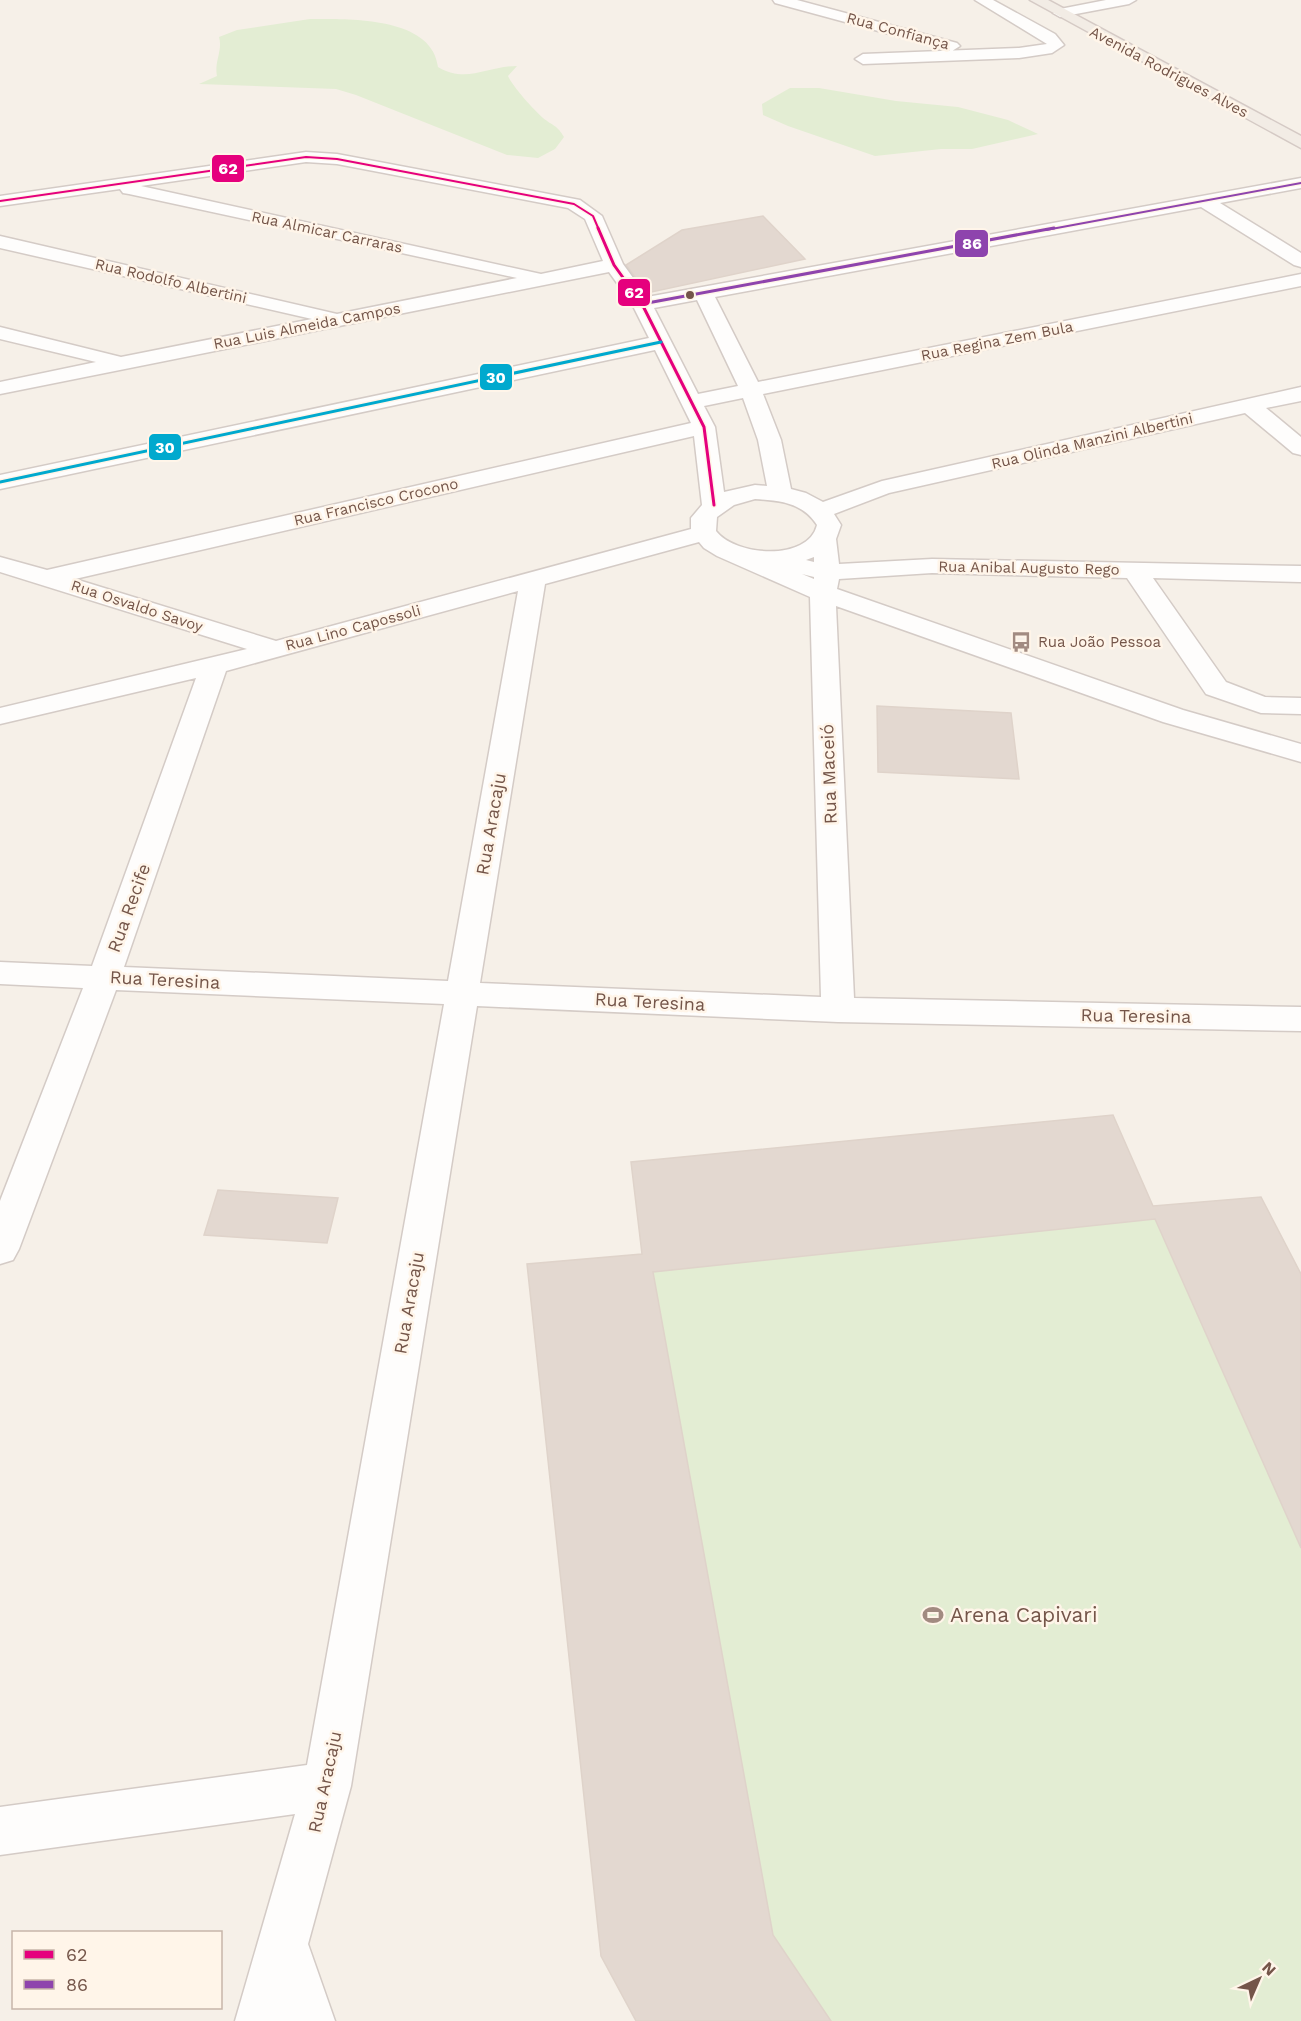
<svg xmlns="http://www.w3.org/2000/svg" width="1301" height="2021" font-family="'Work Sans',sans-serif">
<style>
.green{fill:#e3edd3}
.building{fill:#e3d8d0;stroke:#dfd3ca;stroke-width:1.5}
.lines{fill:none;stroke-linecap:round;stroke-linejoin:round}
.street-casing{stroke:#d4cbc6;stroke-width:3}
.primary-casing{stroke:#d5cac5;stroke-width:3}
.street{fill:#fefdfc;fill-rule:evenodd}
.primary{fill:#f2ece5;fill-rule:evenodd}
.bus-1-far1-casing{stroke:#fff5e9;stroke-width:4.5}
.bus-1-casing{stroke:#fff5e9;stroke-width:6}
.bus-2-far1-casing{stroke:#fff5e9;stroke-width:4.5}
.bus-2-casing{stroke:#fff5e9;stroke-width:6}
.bus-3-casing{stroke:#fff5e9;stroke-width:6}
.bus-1-far1{stroke:#e5007d;stroke-width:2}
.bus-1{stroke:#e5007d;stroke-width:3}
.bus-2-far1{stroke:#8e44ad;stroke-width:2}
.bus-2{stroke:#8e44ad;stroke-width:3}
.bus-3{stroke:#00a9ce;stroke-width:3}
.bus-dot{fill:#745549;stroke:#fff5e9;stroke-width:2}
.labels{text-anchor:middle;stroke-width:5;stroke-linejoin:round;paint-order:stroke}
.far-street-label{font-size:15px;fill:#745549;stroke:#fff5e9}
.far-poi-label{font-size:15px;fill:#745549;stroke:#fff5e9;text-anchor:start}
.street-label{font-size:18px;fill:#745549;stroke:#fff5e9}
.near-poi-label{font-size:21px;fill:#745549;stroke:#fff5e9;text-anchor:start}
.line-badge{stroke:#fff5e9;stroke-width:2}
.badge-label{font-size:16px;text-anchor:middle;font-weight:bold;fill:#fff}
</style>
<rect width="100%" height="100%" fill="#f6f0e8"/>
<path class="green" d="M310 19C348 19 432 16 438 67 467 84 487 66 517 66L508 76C513 87 534 110 543 118 553 126 557 125 564 137L555 149 538 158 507 155 356 95 336 89 199 84 217 76C214 62 223 50 219 37L237 30Z
M790 88H819L896 101 958 107 1008 120 1038 134 972 149H941L875 156 788 126 763 115 762 104Z
M1113 1115 1153 1206 1261 1197 1301 1274V2021H636L601 1956 527 1264 642 1254 631 1162Z"/>
<path class="building" d="M763 216 805 259 647 293 626 265 682 230Z
M877 706 1011 713 1019 779 878 772Z
M1113 1115 1153 1206 1261 1197 1301 1274V1548L1155 1219 653 1272 773 1935 831 2021H636L601 1956 527 1264 642 1254 631 1162Z
M218 1190 338 1198 327 1243 204 1235Z"/>
<g class="lines">
<g class="street-casing">
<path id="street" d="M773 0H797L957 43 960 46 952 51 775 3Z
M975 0H993L1055 34 1064 45 1052 53 1019 58 863 64 855 59 863 54 1019 48 1047 44Z
M1106 0H1136L1129 4 1060 17 1053 13 1060 9Z
M306 152 337 154 580 200 602 216 623 264 647 297 1301 178V188L1220 203 1301 253V267L1294 265 1201 207 715 297 758 382 1301 274V286L763 394 781 440 791 489 806 493 823 502 882 481 1301 387V401L1266 408 1301 437V455L1293 453 1245 413 889 493 834 514 841 525 836 539 839 564 932 559 1301 566V582L1153 578 1226 682 1265 697 1301 698V714L1261 713 1206 694 1127 578 932 573 839 579 837 589 1183 710 1301 744V762L1163 722 836 606 854 998 1301 1007V1031L838 1022 477 1006 351 1786 308 1944 335 2021H235L295 1814 0 1855V1807L307 1765 444 1004 116 990 19 1249 13 1260 0 1264V1201L83 988 0 984V962L92 966 196 678 0 724V708L247 649 0 572V557L47 570 691 423 655 350 0 489V475L649 338 632 304 609 272 0 394V382L96 362 0 339V327L121 357 312 319 0 248V236L337 314 517 278 129 194 123 193 120 189 0 206V196ZM306 162 337 164 568 208 585 219 603 261 541 274 141 186ZM697 300 738 386 698 394 654 308ZM743 398 758 440 767 486 755 485 724 492 715 427 704 406ZM694 436 702 505 691 518V529L276 641 75 579ZM755 499C780 501 802 502 817 525 808 562 735 556 716 531L717 517 734 505ZM699 542 704 548 717 556 810 597 821 997 480 983 545 584ZM814 557V562L806 560ZM802 574 814 577V579ZM518 591 448 981 124 967 226 671Z"/>
</g>
<g class="primary-casing">
<path id="primary" d="M1030 0H1048L1301 136V148Z"/>
</g>
<use href="#street" class="street"/>
<use href="#primary" class="primary"/>
<g class="bus-1-far1-casing">
<path id="bus-1-far1" d="M0 201 306 157 337 159 574 204 593 216 599 230"/>
</g>
<g class="bus-1-casing">
<path id="bus-1" d="M598 228 614 265 642 304 704 427 714 505"/>
</g>
<g class="bus-2-far1-casing">
<path id="bus-2-far1" d="M1046 230 1301 183"/>
</g>
<g class="bus-2-casing">
<path id="bus-2" d="M642 304 1054 228"/>
</g>
<g class="bus-3-casing">
<path id="bus-3" d="M0 482 661 342"/>
</g>
<use href="#bus-1-far1" class="bus-1-far1"/>
<use href="#bus-1" class="bus-1"/>
<use href="#bus-2-far1" class="bus-2-far1"/>
<use href="#bus-2" class="bus-2"/>
<use href="#bus-3" class="bus-3"/>
</g>
<defs>
<g id="bus-bare" transform="scale(1.62)"><path d="M-5-6H5V4H4V6H2V4H-2V6H-4V4H-5ZM-3.5-4V0h7V-4ZM-3.5 1.2v1.5H-2V1.2ZM2 1.2v1.5H3.5V1.2Z" fill="#a28b81" stroke="#fff5e9" stroke-width="2.5" paint-order="stroke"/></g>
<g id="stadium-bare" transform="scale(1.62)"><path d="M0-5a6.5 5 0 1 0 0 10a6.5 5 0 1 0 0-10ZM-3.5-1.8h7v3.6h-7Z" fill="#a28b81" stroke="#fff5e9" stroke-width="2.5" paint-order="stroke"/></g>
</defs>
<g fill-rule="evenodd">
<use href="#bus-bare" x="1021" y="642"/>
<use href="#stadium-bare" x="933" y="1615"/>
</g>
<circle class="bus-dot" cx="690" cy="295" r="5"/>
<g class="labels">
<g class="far-street-label">
<text transform="translate(898 31) rotate(15)" y="5">Rua Confiança</text>
<text transform="translate(1169 72) rotate(28)" y="5">Avenida Rodrigues Alves</text>
<text transform="translate(327 232) rotate(12)" y="5">Rua Almicar Carraras</text>
<text transform="translate(171 281) rotate(13)" y="5">Rua Rodolfo Albertini</text>
<text transform="translate(307 326) rotate(-11)" y="5">Rua Luis Almeida Campos</text>
<text transform="translate(997 341) rotate(-11)" y="5">Rua Regina Zem Bula</text>
<text transform="translate(1092 441) rotate(-13)" y="5">Rua Olinda Manzini Albertini</text>
<text transform="translate(376 502) rotate(-13)" y="5">Rua Francisco Crocono</text>
<text transform="translate(1029 568) rotate(1)" y="5">Rua Anibal Augusto Rego</text>
<text transform="translate(137 606) rotate(18)" y="5">Rua Osvaldo Savoy</text>
<text transform="translate(353 628) rotate(-15)" y="5">Rua Lino Capossoli</text>
</g>
<g class="far-poi-label">
<text x="1038" y="647">Rua João Pessoa</text>
</g>
<g class="street-label">
<text transform="translate(829 774) rotate(-92)" y="6">Rua Maceió</text>
<text transform="translate(491 824) rotate(-80)" y="6">Rua Aracaju</text>
<text transform="translate(129 908) rotate(-70)" y="6">Rua Recife</text>
<text transform="translate(165 980) rotate(3)" y="6">Rua Teresina</text>
<text transform="translate(650 1002) rotate(3)" y="6">Rua Teresina</text>
<text transform="translate(1136 1016) rotate(1)" y="6">Rua Teresina</text>
<text transform="translate(409 1303) rotate(-80)" y="6">Rua Aracaju</text>
<text transform="translate(325 1782) rotate(-78)" y="6">Rua Aracaju</text>
</g>
<g class="near-poi-label">
<text x="950" y="1622">Arena Capivari</text>
</g>
</g>
<g class="line-badge">
<rect x="211" y="154" width="34" height="29" rx="6" fill="#e5007d"/>
<rect x="954" y="229" width="35" height="29" rx="6" fill="#8e44ad"/>
<rect x="617" y="278" width="34" height="29" rx="6" fill="#e5007d"/>
<rect x="479" y="363" width="34" height="28" rx="6" fill="#00a9ce"/>
<rect x="148" y="433" width="34" height="28" rx="6" fill="#00a9ce"/>
</g>
<g class="badge-label">
<text x="228" y="174">62</text>
<text x="972" y="249">86</text>
<text x="634" y="298">62</text>
<text x="496" y="383">30</text>
<text x="165" y="453">30</text>
</g>
<rect x="12" y="1931" width="210" height="78" fill="#fff5e9" stroke="#c7b5a9" stroke-width="1.5"/>
<rect x="24" y="1950" width="30" height="9" fill="#e5007d" stroke="#c7b5a9" stroke-width="1.5"/>
<text x="66" y="1961" font-size="18" fill="#745549">62</text>
<rect x="24" y="1980" width="30" height="9" fill="#8e44ad" stroke="#c7b5a9" stroke-width="1.5"/>
<text x="66" y="1991" font-size="18" fill="#745549">86</text>
<g transform="translate(1259 1979) rotate(44)" stroke="#fff5e9" stroke-width="4.5" paint-order="stroke">
<path d="M0-4.5L10 22L0 15L-10 22Z" fill="#745549"/>
<text y="-9" font-size="16" font-weight="bold" text-anchor="middle" fill="#745549">N</text>
</g>
</svg>
